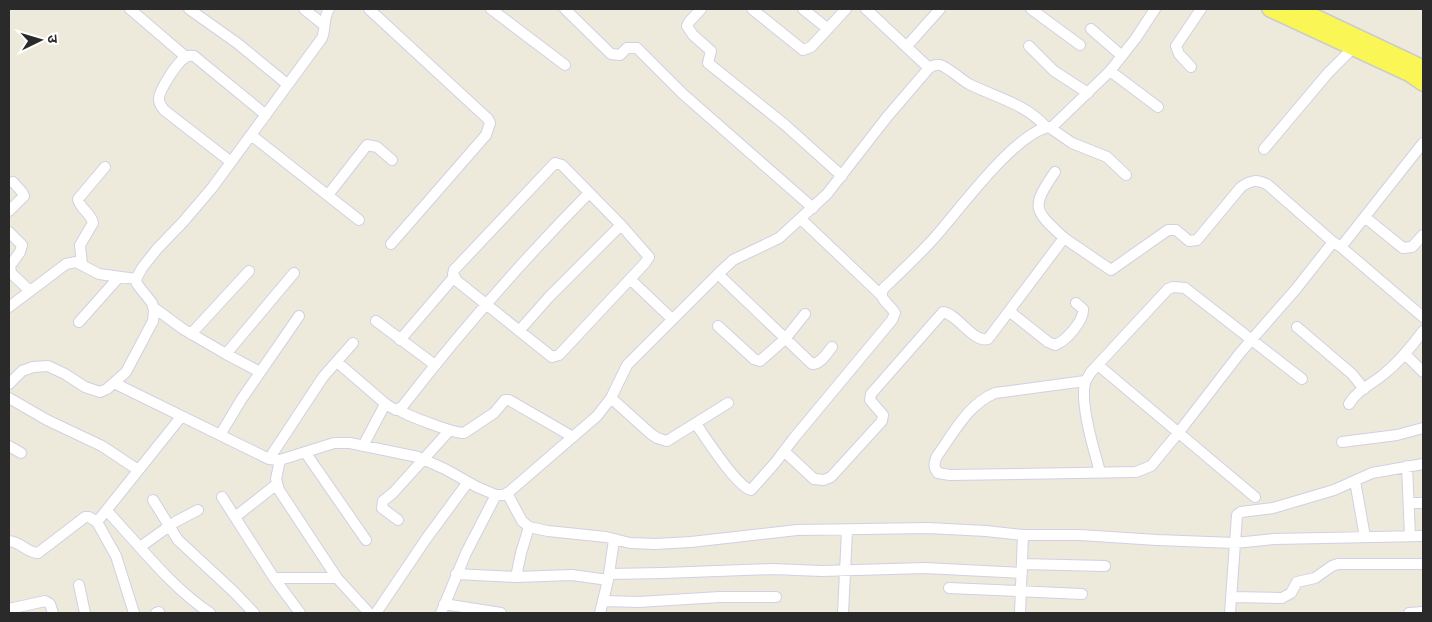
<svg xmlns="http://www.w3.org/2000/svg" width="1432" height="622" font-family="'DejaVu Sans','Noto Sans Devanagari',sans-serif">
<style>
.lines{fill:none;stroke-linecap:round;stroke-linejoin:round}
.minor-casing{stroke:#d1d0e4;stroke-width:12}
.primary-casing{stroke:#ccc;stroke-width:18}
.minor{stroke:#fff;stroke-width:10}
.primary{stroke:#f9f655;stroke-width:15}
</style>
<rect width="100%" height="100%" fill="#ede9db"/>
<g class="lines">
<g class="minor-casing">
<path id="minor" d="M130 9 186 57
M189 9 237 43 287 84
M304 9 324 25
M369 9 488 119 490 123 486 135 391 244
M491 9 565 65
M565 9 611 54 620 55 627 48H637L683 94 813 208
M701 9 689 22 687 26 693 35 711 51 708 63 784 124 842 176
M752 9 803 50 811 47 846 9
M803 9 828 29
M866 9 929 68
M1031 9 1080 45
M1091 29 1122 56
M907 46 940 9
M1029 46 1054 71 1088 93
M1191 67 1179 54 1176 46 1201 9
M1110 71 1158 107
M1051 128 1110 71 1136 38 1155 9
M251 135 359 220
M1264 149 1328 73 1353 48
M231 162 164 110C162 107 159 104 159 100 158 91 178 61 186 57 189 55 191 56 194 56L266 115
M555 163 562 165 621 225 649 257 645 263 559 355 552 357 457 281 453 274 454 270Z
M1055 172C1030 208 1034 210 1064 238
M328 195 367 145 377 147 392 160
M9 211 24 196 22 192 13 182
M1366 218 1403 248 1412 247 1423 235
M801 219 881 295
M9 232 22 245 20 252 10 266 11 273 30 291
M1341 247 1423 143
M82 265 80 245 93 223C91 213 80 209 78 199L105 167
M718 274 812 364C821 364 827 353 832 347
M630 279 672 319
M9 307 66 264 76 262 99 274 136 279
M153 307 183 329 226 354 294 273
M1009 311 1048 342 1055 345C1066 341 1084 321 1083 309L1076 303
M376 321 435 365
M79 322 119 277
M718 326 754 359 760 361 785 339 805 314
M1297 327 1352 374 1364 389
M519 331 549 297 621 225
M191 334 249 271
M400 340 454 277
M226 354 260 372
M1405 354 1423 372
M337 362 387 405
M1098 365 1255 497
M1085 381 995 393C968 404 953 434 937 456 934 463 933 467 938 473L950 475 1136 472 1151 466 1179 432 1240 353 1296 289 1333 242
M114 383 269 459 280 460 334 443H350L418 457 445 469 477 487 496 495H503L509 492 597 416 611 398 627 365 718 274 733 260 779 238 827 194 887 117 929 68C932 66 936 64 940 65 948 67 960 79 969 84 995 97 1026 104 1046 127
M9 384 22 371 33 367 48 366 65 374 85 387 100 392 107 389 126 372 153 321 154 310 152 303 137 284 136 279 142 268 157 249 183 222 212 188 322 38C326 28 323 18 329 9
M9 398 47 420 102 446 138 470
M611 398 651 434 657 438 667 441 728 403
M1349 404C1357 390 1372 384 1384 374 1399 362 1412 346 1423 331
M399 410C408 416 453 433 464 433L494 413 505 400H509L573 437
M696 424C706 438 736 486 751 490L775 463 794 438 892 320 895 313C889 303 877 299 884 288 902 271 920 254 936 236 960 209 1015 133 1049 127L1072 143 1107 157 1126 175
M220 435 241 400 299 316
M1342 442 1397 435 1423 428
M9 446 21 453
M363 446 383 408 387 405 396 410 402 407C460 332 522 261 589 193
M305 452 366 540
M785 452 814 479 824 480 831 477 882 421 883 415 870 400 871 394 943 312C959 315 973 343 988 339L1064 238 1111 270 1168 230H1176L1189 241 1197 240 1241 187C1251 180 1257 179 1268 185L1333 242 1341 247 1423 317
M269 459 323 377 353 343
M280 460 276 479 279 490 337 578 369 613
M1407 466 1410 536
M1100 472C1094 450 1080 405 1085 383 1086 379 1089 376 1091 372L1168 289 1173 287 1185 288 1302 379
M1355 481 1365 537
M507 493 522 521 529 527 548 531 606 537 630 543 655 544 691 542 797 530 928 528 986 531 1023 535H1080L1157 540 1235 543 1274 539 1423 536
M222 497 274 578H337
M153 500 178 540 234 592 254 613
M1410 503H1423
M107 511C140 546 170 586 210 613
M235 517 277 484
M398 520 382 508 383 501 393 493 449 431
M97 522 116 556 134 613
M529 527 521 553 516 577 572 575 608 580 609 574 663 573 773 569 822 571 925 568 1022 573
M9 541C21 542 27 553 38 553L85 517H89L97 522 181 417
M140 547 175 522 198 510
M1023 564 1105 566
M456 574 516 577
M609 574 614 540
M274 578 300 613
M79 585 85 613
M949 588 1082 594
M1232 597 1282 598 1291 593 1297 582 1315 578 1332 566 1338 564H1423
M604 601 638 602 720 597H776
M444 604 501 613
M9 609 45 601 50 604 53 613
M156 613 159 612
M376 613 426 539 468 482
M441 613 466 553 496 495
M600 613 608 580
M843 613 847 531
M1020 613 1023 535
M1230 613 1237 515 1241 512 1273 508 1334 490 1372 473 1423 464
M1409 613 1423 612"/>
</g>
<g class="primary-casing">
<path id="primary" d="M1270 9 1410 74 1423 83
M1298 9 1423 68"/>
</g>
<use href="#minor" class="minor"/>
<use href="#primary" class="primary"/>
</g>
<rect width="1432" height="622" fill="none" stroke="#2a2a2a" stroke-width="20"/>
<g transform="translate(40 40) rotate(85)" stroke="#ffffff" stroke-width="4" paint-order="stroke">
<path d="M0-4L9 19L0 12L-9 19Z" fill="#2a2a2a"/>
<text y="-8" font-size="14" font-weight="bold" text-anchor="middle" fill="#2a2a2a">उ</text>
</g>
</svg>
